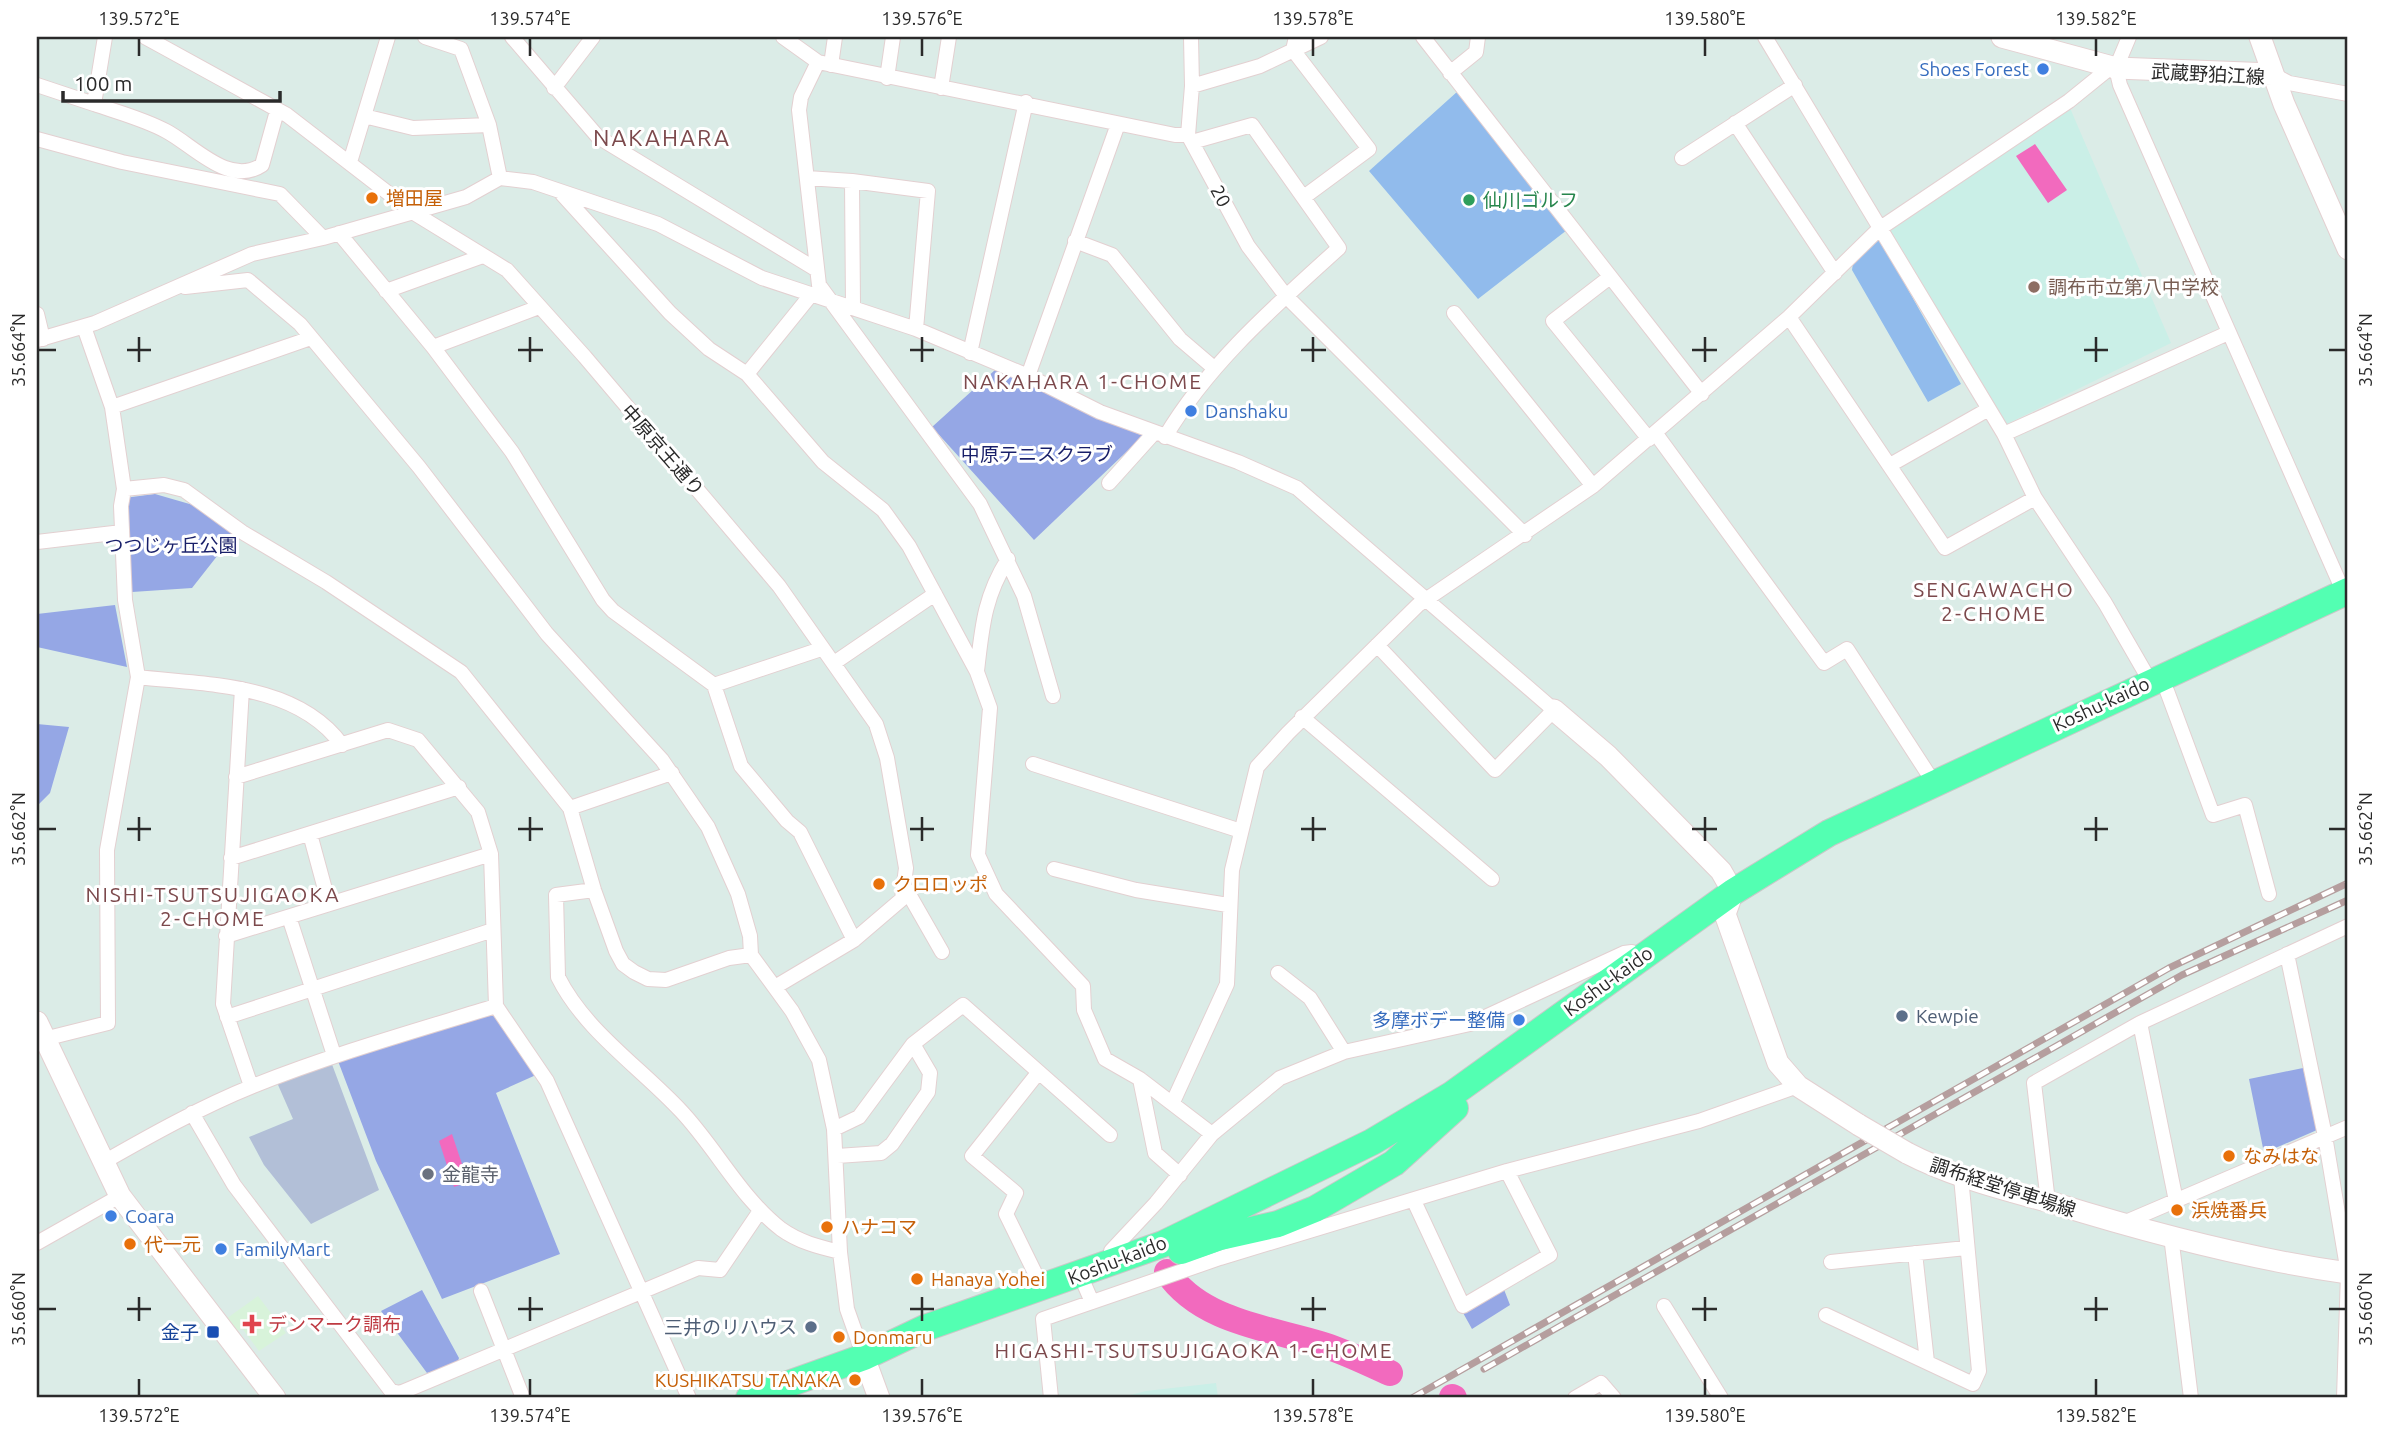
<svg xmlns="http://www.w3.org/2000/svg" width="2385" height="1435" font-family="Ubuntu,'Noto Sans JP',sans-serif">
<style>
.education{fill:#caefe7}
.medical{fill:#d8f3da}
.green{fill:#95a7e5}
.cemetery{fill:#b2bfd7}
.pitch{fill:#91bbec}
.water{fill:#f26abe}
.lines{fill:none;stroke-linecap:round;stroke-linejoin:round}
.river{stroke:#f26abe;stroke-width:26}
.street-casing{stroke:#e3d0d1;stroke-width:16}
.secondary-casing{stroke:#e3d0d1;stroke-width:23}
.highway-casing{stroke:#c8c8c8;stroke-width:28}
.street{stroke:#fff;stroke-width:14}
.secondary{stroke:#fff;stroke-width:21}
.highway{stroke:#53ffb2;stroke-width:26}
.rail-casing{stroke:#b59e9e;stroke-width:7}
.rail{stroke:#fff;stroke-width:4.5;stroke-dasharray:13;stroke-linecap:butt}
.secondary-bridge-casing{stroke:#e3d0d1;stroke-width:23;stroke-linecap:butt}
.secondary-bridge{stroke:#fff;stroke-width:21}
.ticks{fill:none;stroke:#2a2a2a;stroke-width:2.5}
.shop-dot{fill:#3f7fe0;stroke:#fff;stroke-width:2.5}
.food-dot{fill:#e8710a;stroke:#fff;stroke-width:2.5}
.leisure-dot{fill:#2e9e5b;stroke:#fff;stroke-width:2.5}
.education-dot{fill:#8d6e63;stroke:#fff;stroke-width:2.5}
.service-dot{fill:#5c6f8a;stroke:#fff;stroke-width:2.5}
.worship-dot{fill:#6b7280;stroke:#fff;stroke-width:2.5}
.health-dot{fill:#e0444e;stroke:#fff;stroke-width:2.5}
.transit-dot{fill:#1a4fb4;stroke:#fff;stroke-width:2.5}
.labels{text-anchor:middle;stroke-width:6;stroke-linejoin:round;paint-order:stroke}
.shop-label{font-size:19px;fill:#366cbe;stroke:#fff;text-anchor:start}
.street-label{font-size:19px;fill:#2a2a2a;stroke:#fff}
.food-label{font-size:19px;fill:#c56008;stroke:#fff;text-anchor:start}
.leisure-label{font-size:19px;fill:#27864d;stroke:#fff;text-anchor:start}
.education-label{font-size:19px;fill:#785e54;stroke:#fff;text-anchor:start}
.park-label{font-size:19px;fill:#181f69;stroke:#fff}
.service-label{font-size:19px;fill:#4e5e75;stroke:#fff;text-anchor:start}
.worship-label{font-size:19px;fill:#5b616d;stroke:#fff;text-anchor:start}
.health-label{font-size:19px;fill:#be3a42;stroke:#fff;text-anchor:start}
.transit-label{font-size:19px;fill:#164399;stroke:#fff;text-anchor:end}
.neighbourhood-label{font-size:21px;letter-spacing:2px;fill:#7c494c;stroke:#fff}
.quarter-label{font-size:23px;letter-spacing:2px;fill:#7c494c;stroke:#fff}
.neatline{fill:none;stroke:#2a2a2a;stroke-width:2.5}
.ticks-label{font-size:18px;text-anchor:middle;fill:#2a2a2a}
</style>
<rect width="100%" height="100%" fill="#dbece7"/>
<path class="education" d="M2070 108 2171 343 2001 427 1890 230Z
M1216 1383 1218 1398H1119L1146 1391Z"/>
<path class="medical" d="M258 1296 286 1333 259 1351 242 1328 233 1334 223 1321Z"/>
<path class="green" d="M995 370 1143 436 1034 540 932 427Z
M155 494 193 505 236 532 192 588 132 592 124 498Z
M115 605 127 667 37 647V614Z
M37 724 69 727 50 793 37 806Z
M493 1010 536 1075 496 1093 560 1254 442 1299 376 1161 338 1061Z
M2303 1068 2317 1130 2264 1153 2249 1079Z
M1503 1287 1510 1305 1472 1329 1462 1311Z
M422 1290 459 1358 457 1364 427 1373 381 1311Z"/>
<path class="cemetery" d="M330 1059 379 1190 311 1224 264 1165 249 1137 293 1119 275 1078Z"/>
<path class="pitch" d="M1458 91 1567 230 1478 299 1369 171Z
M1878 236 1961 384 1928 402 1852 270 1853 263Z"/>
<path class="water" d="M2035 144 2067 190 2048 203 2016 156Z
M452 1134 468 1182 454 1187 439 1141Z"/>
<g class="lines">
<path class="river" d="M1167 1272C1200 1321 1267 1328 1320 1344 1344 1351 1367 1363 1390 1373
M1452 1397 1454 1398"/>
<g class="street-casing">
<path id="street" d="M145 37 287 115 414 213 507 270 585 357 779 586 876 724 887 758 906 868 902 899 854 940 775 987
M425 37 461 49 489 125 500 178
M512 37 598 137 817 270
M783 37 818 62 1175 135H1188
M1191 37 1192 86 1188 135 1248 246 1286 296 1525 535
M1296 37 1293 50 1369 149 1304 197
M1423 37 1702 394
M1765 37 2004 434 2035 498 2105 603 2150 681
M2129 37 2116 68 2120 85 2344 593
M818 62 801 97 799 110 819 285 980 504 1024 596 1053 696
M831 65 835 37
M1450 73 1476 52 1478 37
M2272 74 2289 83 2348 94
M887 78 893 37
M37 85 94 104 105 37
M1192 86 1260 66 1321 37
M554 88 593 37
M941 88 949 37
M94 104C117 112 144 119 166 131 193 145 229 187 262 165L277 111
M364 116 413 128 489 125
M1735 123 1835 273
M37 139 122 162 280 194 323 238
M1682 158 1795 85
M350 162 388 37
M807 178 852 181
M562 194 670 313 709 349 747 374 823 462 883 510 909 546 977 672 990 708 978 855 996 894 1083 986 1084 1010 1105 1059 1140 1079 1212 1134
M339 233 433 347 512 452 603 600 613 611 714 685 741 766 787 821 800 832 854 940
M1075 241 1112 255 1180 339 1214 368
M1610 277 1553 321 1649 439
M185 287 248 280 300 324 419 467 547 634 662 760 708 827 738 894 750 936 751 955 792 1011 819 1060 834 1129 840 1252 847 1309 864 1357
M386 291 483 256
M853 306 852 181 928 191 916 329
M1454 313 1593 486
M37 314 43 339
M1789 317 1945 548 2035 498
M37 340 95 323 252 254 323 238 466 197 500 178 533 182 658 224 762 278 916 329 1028 376 1100 412 1238 462 1297 488 1554 710 1495 770 1377 645
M433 347 539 307
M970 353 1026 102
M747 374 810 296
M1028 376 1118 124
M112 407 311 338
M1656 434 1824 663 1847 649 1934 783
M2004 434 2228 333
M1165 437C1209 363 1275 306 1339 248L1252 125 1192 142
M1890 465 1987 410
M1109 483 1154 433
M124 489 164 485 184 490 242 532 326 582 461 672 570 808 594 890 616 951 623 964 634 972 648 979 666 980 729 958 751 955
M37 542 122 532
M834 663 935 594
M977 671C982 628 984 597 1008 559
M138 677C207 685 297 683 342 745
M714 685 821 649
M242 689 223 1004 251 1086
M2167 691 2213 815 2245 805 2269 894
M1302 717 1492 879
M1033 764 1241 831
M236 777 388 730 418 740 478 812 491 854 496 1006 547 1081 689 1398
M570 808 672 773
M310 834 329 904
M231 858 459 787
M1054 869 1136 890 1228 905
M906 889 942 952
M594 890 556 895 558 977C585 1031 640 1067 681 1111 716 1148 740 1197 781 1229 799 1242 819 1247 840 1252
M289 917 334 1055
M226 936 491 854
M2287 954 2325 1136 2348 1273 2344 1398
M1278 973 1310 998 1344 1052
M227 1017 493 930
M2140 1023 2176 1201
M44 1039 108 1023 107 850 138 677 125 600 121 506 124 489 112 407 84 327
M1140 1079 1155 1153 1180 1175
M1173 1102 1227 984 1232 870 1257 767 1288 733 1418 605 1593 486 1789 317 1879 229 2069 101 2111 67
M192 1113 234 1185 391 1391 400 1393 698 1268 720 1270 760 1211
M834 1129 859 1117 913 1044 963 1005 1110 1135
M837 1156 881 1153 892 1144 928 1092 930 1073 913 1044
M102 1163C151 1135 201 1107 253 1086 333 1054 415 1031 496 1006
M1414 1201 1463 1306 1550 1255 1507 1171
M2048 1202 2034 1083 2140 1023 2348 926
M2121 1224 2348 1127
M2171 1236 2191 1398
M37 1243 120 1196
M1915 1253 1927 1362
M1113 1262 1111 1251 1156 1203 1212 1134 1280 1078 1344 1052 1470 1024 1624 953 1632 952 1638 958
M1831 1262 1966 1248
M1036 1275 1006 1214 1016 1193 972 1156 1038 1073
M1085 1286 1092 1302
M481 1291 523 1398
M1664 1306 1721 1398
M1826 1315 1973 1384 1979 1371 1961 1177
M1051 1398 1043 1319 1220 1258 1507 1171 1699 1121 1798 1086
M1575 1398 1601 1383 1614 1398"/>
</g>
<g class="secondary-casing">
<path id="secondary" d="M2002 37 2116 68 2272 74
M2260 37 2284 104 2348 249
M1554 710 1608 756 1721 871 1733 892 1725 914 1778 1063 1798 1086 1859 1125
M37 1022 120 1196 275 1398
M1907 1153C1953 1177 2003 1189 2053 1203 2150 1233 2248 1259 2348 1273
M864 1357 879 1398"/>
</g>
<g class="highway-casing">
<path id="highway" d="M1181 1251 1220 1237 1278 1224 1315 1209 1394 1163 1455 1108
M749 1398 864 1357 925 1328 1163 1244 1372 1142 1451 1095 1733 892 1829 833 2348 591"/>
</g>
<use href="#street" class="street"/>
<use href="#secondary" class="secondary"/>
<use href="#highway" class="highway"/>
<g class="rail-casing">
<path id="rail" d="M1484 1369 2182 975 2348 900
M1412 1398 2169 968 2348 883"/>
</g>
<use href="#rail" class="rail"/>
<g class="secondary-bridge-casing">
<path id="secondary-bridge" d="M1859 1125 1907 1153"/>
</g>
<use href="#secondary-bridge" class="secondary-bridge"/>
</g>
<path class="ticks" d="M139 38V56M530 38V56M922 38V56M1313 38V56M1705 38V56M2096 38V56M139 337V362M530 337V362M922 337V362M1313 337V362M1705 337V362M2096 337V362M38 350H56M127 350H151M518 350H543M910 350H934M1301 350H1326M1692 350H1717M2084 350H2108M2329 350H2346M139 817V841M530 817V841M922 817V841M1313 817V841M1705 817V841M2096 817V841M38 829H56M127 829H151M518 829H543M910 829H934M1301 829H1326M1692 829H1717M2084 829H2108M2329 829H2346M139 1297V1321M530 1297V1321M922 1297V1321M1313 1297V1321M1705 1297V1321M2096 1297V1321M38 1309H56M127 1309H151M518 1309H543M910 1309H934M1301 1309H1326M1692 1309H1717M2084 1309H2108M2329 1309H2346M139 1379V1396M530 1379V1396M922 1379V1396M1313 1379V1396M1705 1379V1396M2096 1379V1396"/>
<g class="shop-dot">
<circle cx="2043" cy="69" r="7"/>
<circle cx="1191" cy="411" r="7"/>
<circle cx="1519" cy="1020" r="7"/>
<circle cx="111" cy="1216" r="7"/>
<circle cx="221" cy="1249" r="7"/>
</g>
<g class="food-dot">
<circle cx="372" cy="198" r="7"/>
<circle cx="879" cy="884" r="7"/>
<circle cx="2229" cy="1156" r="7"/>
<circle cx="2177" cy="1210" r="7"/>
<circle cx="827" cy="1227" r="7"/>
<circle cx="130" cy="1244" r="7"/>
<circle cx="917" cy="1279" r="7"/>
<circle cx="839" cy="1337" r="7"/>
<circle cx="855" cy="1380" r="7"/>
</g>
<circle class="leisure-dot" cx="1469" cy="200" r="7"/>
<circle class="education-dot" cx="2034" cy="287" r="7"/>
<g class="service-dot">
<circle cx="1902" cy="1016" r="7"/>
<circle cx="811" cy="1327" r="7"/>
</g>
<circle class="worship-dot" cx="428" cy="1174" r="7"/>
<path class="health-dot" d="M248.5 1313.5h7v7h7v7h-7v7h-7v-7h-7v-7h7z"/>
<rect class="transit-dot" x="206" y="1325" width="14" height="14" rx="3.5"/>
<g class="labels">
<g class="shop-label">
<text x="2029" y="76" text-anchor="end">Shoes Forest</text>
<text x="1205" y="418">Danshaku</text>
<text x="1505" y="1027" text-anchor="end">多摩ボデー整備</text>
<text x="125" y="1223">Coara</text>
<text x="235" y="1256">FamilyMart</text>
</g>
<g class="street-label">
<text transform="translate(2208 74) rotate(3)" y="7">武蔵野狛江線</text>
<text transform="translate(1221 196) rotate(62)" y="7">20</text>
<text transform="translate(663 450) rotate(49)" y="7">中原京王通り</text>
<text transform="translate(2101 704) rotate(-25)" y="7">Koshu-kaido</text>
<text transform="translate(1608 981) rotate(-36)" y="7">Koshu-kaido</text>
<text transform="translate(2003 1187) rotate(18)" y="7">調布経堂停車場線</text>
<text transform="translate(1117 1260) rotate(-21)" y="7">Koshu-kaido</text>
</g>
<g class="food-label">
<text x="386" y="205">増田屋</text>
<text x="893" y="891">クロロッポ</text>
<text x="2243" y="1163">なみはな</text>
<text x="2191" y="1217">浜焼番兵</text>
<text x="841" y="1234">ハナコマ</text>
<text x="144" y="1251">代一元</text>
<text x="931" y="1286">Hanaya Yohei</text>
<text x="853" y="1344">Donmaru</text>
<text x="841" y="1387" text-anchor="end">KUSHIKATSU TANAKA</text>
</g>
<g class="leisure-label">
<text x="1483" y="207">仙川ゴルフ</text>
</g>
<g class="education-label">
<text x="2048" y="294">調布市立第八中学校</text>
</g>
<g class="park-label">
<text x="1037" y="461">中原テニスクラブ</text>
<text x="171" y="552">つつじヶ丘公園</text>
</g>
<g class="service-label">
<text x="1916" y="1023">Kewpie</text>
<text x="797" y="1334" text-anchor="end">三井のリハウス</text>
</g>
<g class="worship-label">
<text x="442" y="1181">金龍寺</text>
</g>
<g class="health-label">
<text x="268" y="1331">デンマーク調布</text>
</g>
<g class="transit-label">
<text x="199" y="1339">金子</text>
</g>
<g class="neighbourhood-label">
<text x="1083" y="389">NAKAHARA 1-CHOME</text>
<text x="1994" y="597">SENGAWACHO<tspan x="1994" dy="24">2-CHOME</tspan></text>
<text x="213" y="902">NISHI-TSUTSUJIGAOKA<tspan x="213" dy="24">2-CHOME</tspan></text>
<text x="1194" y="1358">HIGASHI-TSUTSUJIGAOKA 1-CHOME</text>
</g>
<g class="quarter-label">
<text x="662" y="146">NAKAHARA</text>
</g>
</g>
<rect width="2385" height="1435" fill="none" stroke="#ffffff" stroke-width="77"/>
<path d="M63 91v10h217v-10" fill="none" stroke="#2a2a2a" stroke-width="3.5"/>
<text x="74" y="91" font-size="21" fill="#2a2a2a" stroke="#ffffff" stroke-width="5" paint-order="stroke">100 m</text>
<rect x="38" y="38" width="2308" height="1358" class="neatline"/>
<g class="ticks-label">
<text x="139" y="25">139.572°E</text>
<text x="530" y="25">139.574°E</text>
<text x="922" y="25">139.576°E</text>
<text x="1313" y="25">139.578°E</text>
<text x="1705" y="25">139.580°E</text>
<text x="2096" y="25">139.582°E</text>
<text transform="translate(19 350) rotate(-90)" y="6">35.664°N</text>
<text transform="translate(2366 350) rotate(-90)" y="6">35.664°N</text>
<text transform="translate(19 829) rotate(-90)" y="6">35.662°N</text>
<text transform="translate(2366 829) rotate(-90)" y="6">35.662°N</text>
<text transform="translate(19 1309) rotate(-90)" y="6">35.660°N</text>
<text transform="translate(2366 1309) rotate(-90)" y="6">35.660°N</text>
<text x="139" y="1422">139.572°E</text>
<text x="530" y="1422">139.574°E</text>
<text x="922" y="1422">139.576°E</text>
<text x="1313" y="1422">139.578°E</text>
<text x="1705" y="1422">139.580°E</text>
<text x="2096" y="1422">139.582°E</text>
</g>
</svg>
